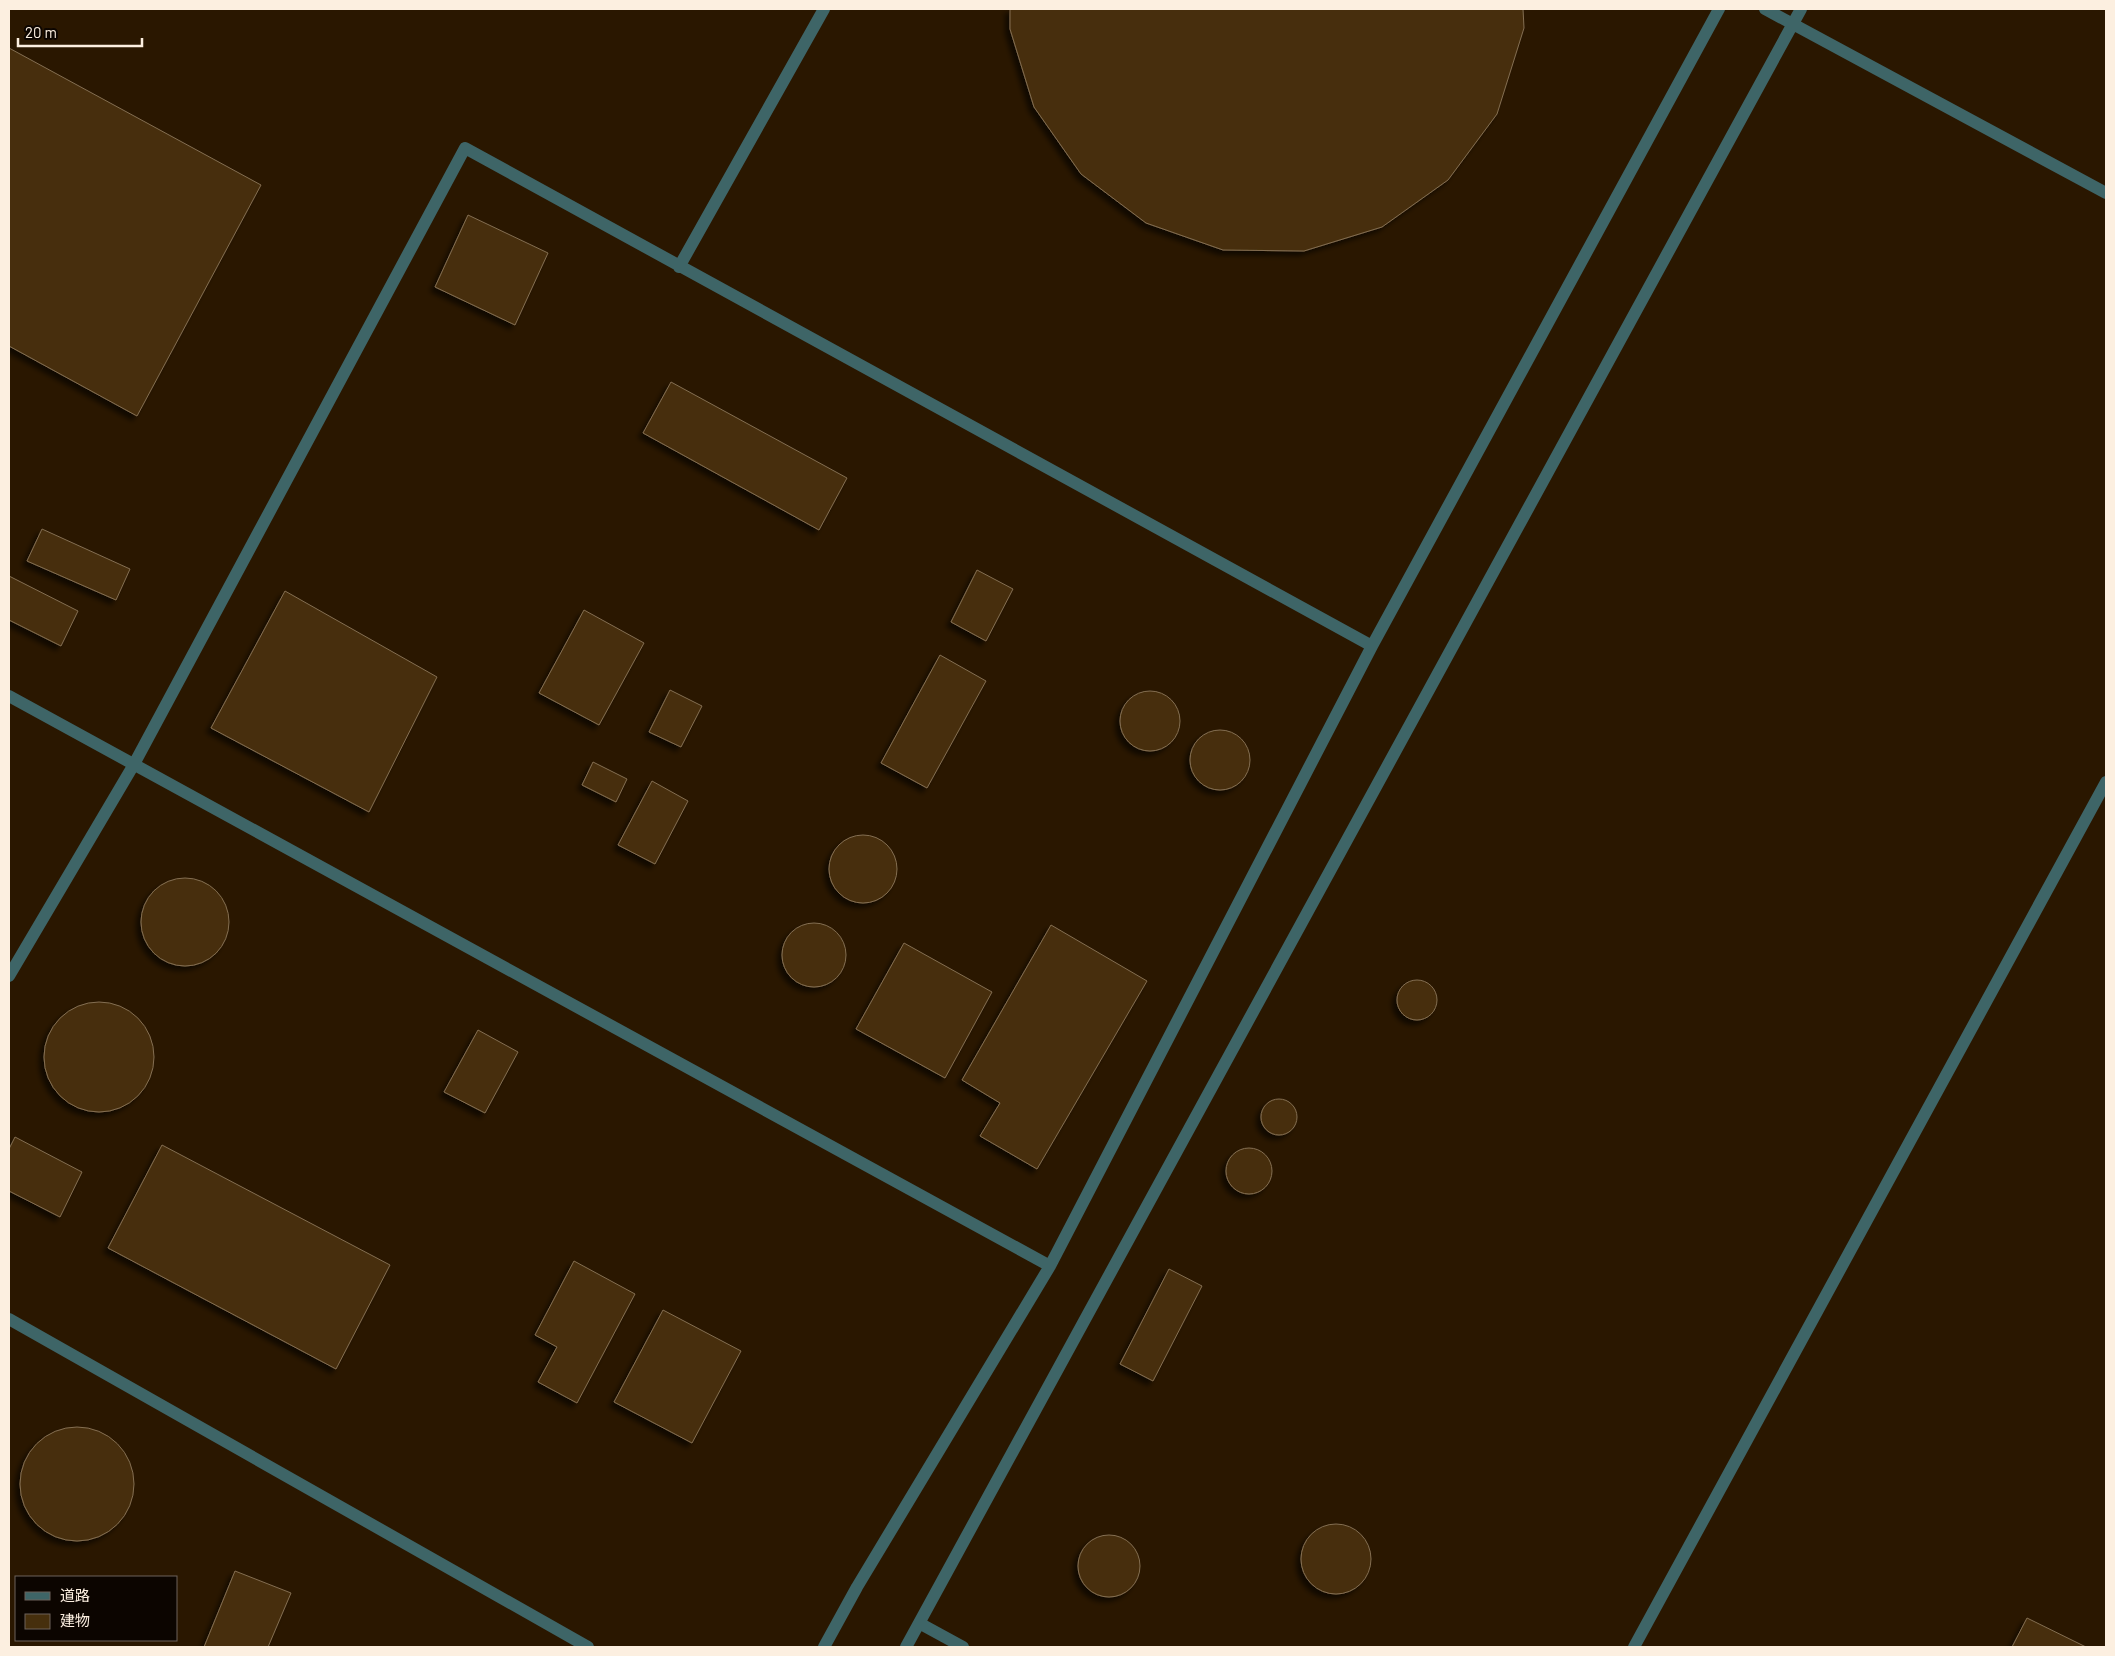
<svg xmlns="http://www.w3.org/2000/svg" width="2115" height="1656" font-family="Barlow,'Noto Sans JP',sans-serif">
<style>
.building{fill:#462f0d;stroke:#846e52;filter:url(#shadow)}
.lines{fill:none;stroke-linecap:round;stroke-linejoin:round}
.minor{stroke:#3e6567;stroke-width:12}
</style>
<defs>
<filter id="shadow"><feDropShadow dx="-4.5" dy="4.5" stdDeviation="2.5" flood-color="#0009"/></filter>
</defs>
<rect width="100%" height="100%" fill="#2a1700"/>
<path class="building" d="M1010 9H1523L1524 28 1497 114 1448 180 1382 227 1304 251 1223 250 1146 223 1081 174 1034 107 1010 29Z
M9 48 261 185 137 416 9 346Z
M468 215 548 253 515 325 435 287Z
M671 382 847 478 819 530 643 433Z
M42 529 130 569 116 600 27 561Z
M977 570 1013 589 986 641 951 622Z
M9 576 78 611 61 646 9 620Z
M285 591 437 677 369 812 211 728Z
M584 610 644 643 599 725 539 693Z
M940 655 986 681 927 788 881 763Z
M670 690 702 706 681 747 649 732Z
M1120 721a30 30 0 1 1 60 0a30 30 0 1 1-60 0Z
M1190 760a30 30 0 1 1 60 0a30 30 0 1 1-60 0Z
M593 762 627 779 616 802 582 785Z
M652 781 688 801 655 864 618 845Z
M829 869a34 34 0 1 1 68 0a34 34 0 1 1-68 0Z
M141 922a44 44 0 1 1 88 0a44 44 0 1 1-88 0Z
M782 955a32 32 0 1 1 64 0a32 32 0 1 1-64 0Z
M1051 925 1147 981 1037 1169 980 1136 1000 1103 962 1080Z
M904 943 992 992 945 1078 856 1029Z
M1397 1000a20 20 0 1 1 40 0a20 20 0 1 1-40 0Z
M44 1057a55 55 0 1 1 110 0a55 55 0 1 1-110 0Z
M478 1030 518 1052 485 1113 444 1092Z
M1261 1117a18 18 0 1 1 36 0a18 18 0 1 1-36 0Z
M15 1137 82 1172 60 1217 9 1191V1149Z
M162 1145 390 1265 336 1369 108 1248Z
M1226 1171a23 23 0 1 1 46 0a23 23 0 1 1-46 0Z
M574 1261 635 1294 577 1403 538 1382 557 1347 535 1335Z
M1169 1269 1202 1286 1153 1381 1120 1364Z
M663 1310 741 1351 692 1443 614 1402Z
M20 1484a57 57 0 1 1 114 0a57 57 0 1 1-114 0Z
M1301 1559a35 35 0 1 1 70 0a35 35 0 1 1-70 0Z
M1078 1566a31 31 0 1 1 62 0a31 31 0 1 1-62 0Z
M235 1571 291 1593 268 1647H204Z
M2027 1618 2086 1647H2012Z"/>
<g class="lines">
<path class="minor" d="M1765 9 2106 193
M679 267 824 9
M9 696 1050 1266
M9 976 133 766 465 148 1372 646
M9 1319 588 1647
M919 1623 963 1647
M824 1647 857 1587 1050 1266 1372 646 1719 9
M906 1647 1801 9
M1634 1647 2106 782"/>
</g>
<rect width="2115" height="1656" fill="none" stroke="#fcefe0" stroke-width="20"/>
<rect x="15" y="1576" width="162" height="65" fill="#0c0500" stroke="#6c635a"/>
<rect x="25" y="1592" width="25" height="8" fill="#3e6567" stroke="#6c635a"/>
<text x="60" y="1601" font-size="15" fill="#fcefe0">道路</text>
<rect x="25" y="1614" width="25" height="15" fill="#462f0d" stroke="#6c635a"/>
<text x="60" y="1626" font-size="15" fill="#fcefe0">建物</text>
<path d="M18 38v8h124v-8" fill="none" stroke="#fcefe0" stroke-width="2.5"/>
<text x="25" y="38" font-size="15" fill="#fcefe0" stroke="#0c0500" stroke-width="4" paint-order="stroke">20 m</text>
</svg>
